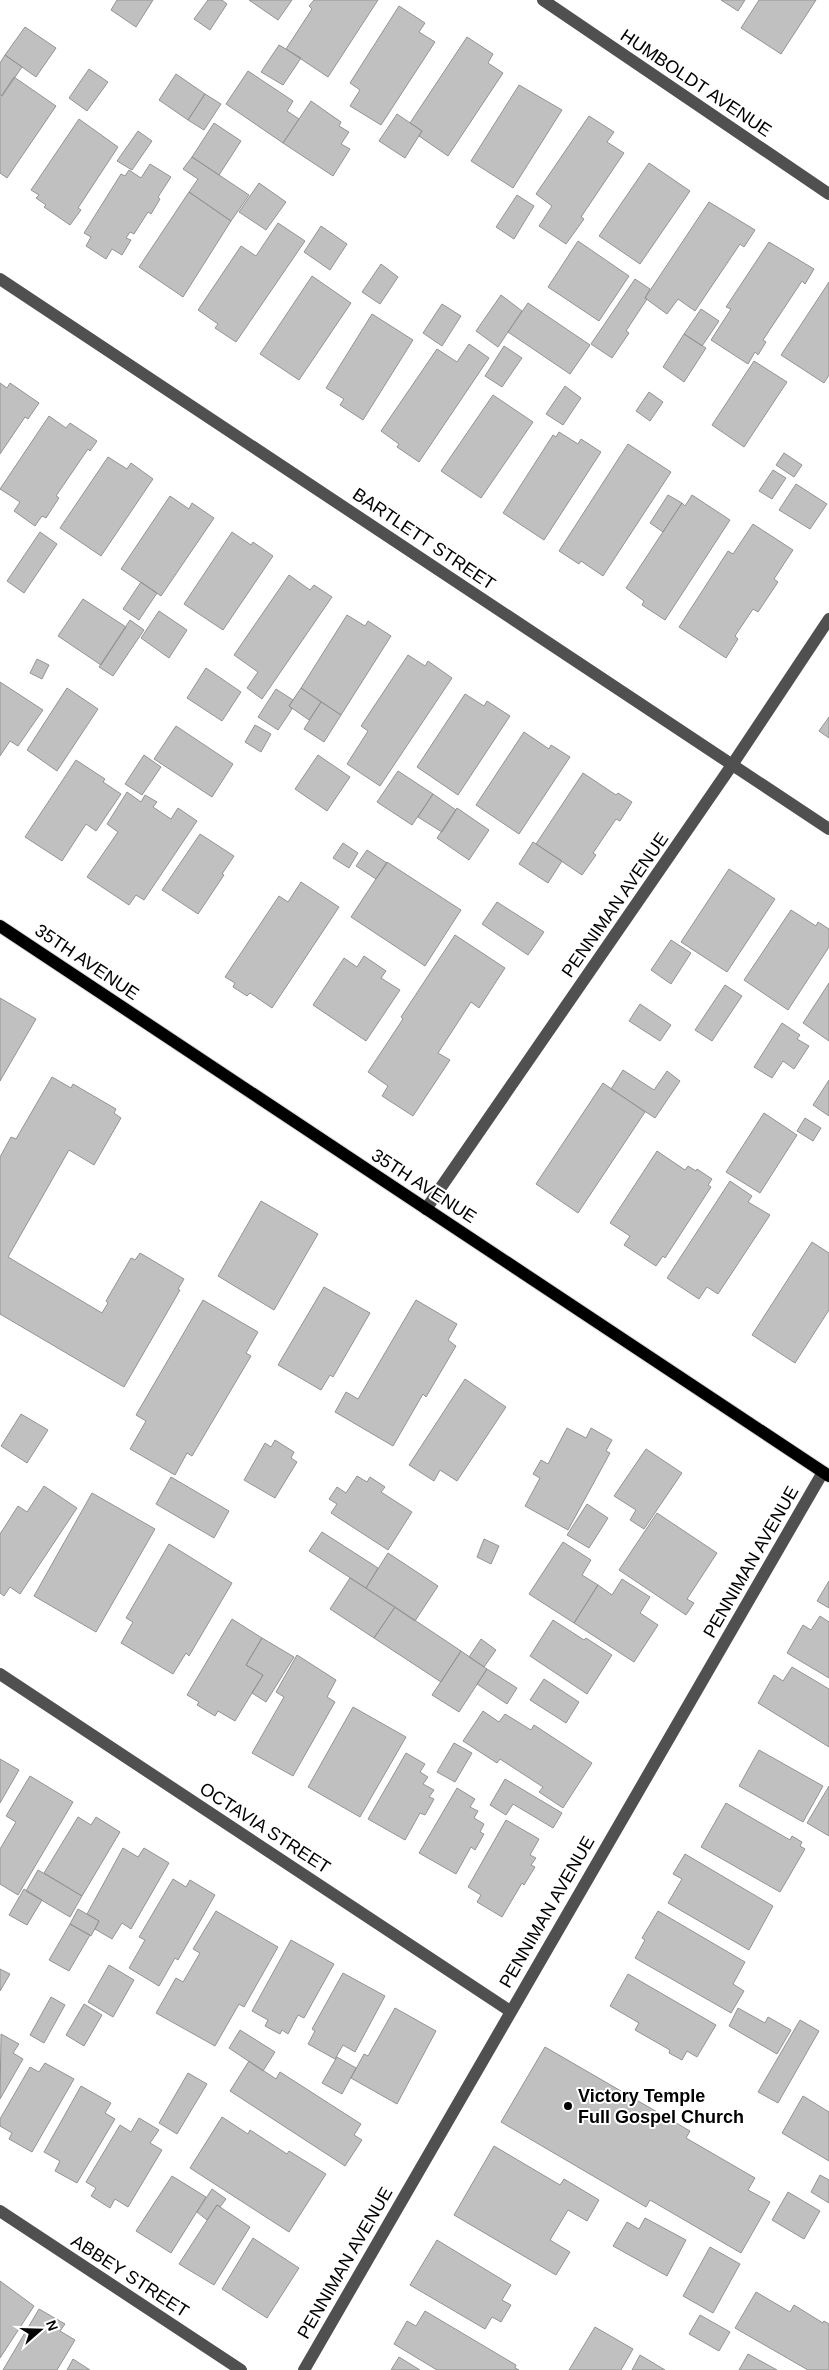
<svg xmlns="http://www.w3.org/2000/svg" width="829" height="2370" font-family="Helvetica,sans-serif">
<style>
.building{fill:#c0c0c0;stroke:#949494}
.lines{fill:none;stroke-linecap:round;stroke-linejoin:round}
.major-casing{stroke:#dbdbdb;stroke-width:14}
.minor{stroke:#505050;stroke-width:12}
.major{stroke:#000;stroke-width:12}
.poi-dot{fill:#000;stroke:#fff;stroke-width:2}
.labels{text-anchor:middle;stroke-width:4;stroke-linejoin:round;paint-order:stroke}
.street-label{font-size:18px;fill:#000;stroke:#fff}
.poi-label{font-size:18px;font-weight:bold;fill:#000;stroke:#fff;text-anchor:start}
</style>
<rect width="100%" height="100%" fill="#fff"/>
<path class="building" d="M117 0H153L136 27 111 10Z
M208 0H222L227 4 210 30 194 19Z
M249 0H292L278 20Z
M314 0H378L328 77 286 49 312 9 309 6Z
M721 0H745L738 11Z
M759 0H816L781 54 741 28Z
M399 6 425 23 419 32 435 42 381 125 350 106 360 90 350 83Z
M25 27 56 48 36 77 5 55Z
M467 37 493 54 488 63 503 73 448 156 419 136 422 131 410 123Z
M279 45 301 58 283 85 261 72Z
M5 55 22 67 2 96 0 95V63Z
M89 69 108 82 87 111 69 98Z
M248 71 293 101 287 111 299 119 283 143 226 104Z
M176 74 205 94 188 120 159 100Z
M14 77 56 106 7 178 0 173V98Z
M519 85 562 110 513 188 471 161Z
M205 94 221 104 204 130 188 120Z
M311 101 341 122 339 126 349 132 341 144 350 149 333 176 283 143Z
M397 114 422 131 405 158 379 141Z
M589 116 614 132 607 142 624 153 581 217 584 219 566 244 539 226 552 206 536 194Z
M79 119 118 147 78 208 81 210 70 225 44 207 46 205 36 198 39 195 31 190Z
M214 123 241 141 219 175 192 157Z
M138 131 152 141 132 170 117 161Z
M192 157 249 195 231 221 189 192 198 179 183 169Z
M649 163 690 191 640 264 599 236Z
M150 164 171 177 158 197 160 199 151 214 148 212 134 234 130 232 126 238 131 240 122 255 112 249 106 259 86 246 91 237 84 233 121 174 125 176 129 170 141 178Z
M259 183 286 202 266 230 239 212Z
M189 192 231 221 183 297 139 267Z
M517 195 534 206 514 239 496 227Z
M709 202 755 230 744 247 740 244 695 311 678 299 667 314 645 298Z
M278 223 305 241 236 342 215 328 218 324 198 310 241 246 256 256Z
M321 226 347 244 330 270 304 252Z
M578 241 629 276 599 321 548 287Z
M769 242 814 269 805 284 802 281 763 340 766 342 758 355 755 352 748 364 711 340 731 309 726 307Z
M381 264 398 277 380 304 362 292Z
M312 276 351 303 299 380 260 354Z
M635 279 650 289 645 298 647 299 626 331 629 333 612 358 591 344Z
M829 282V375L824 383 781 355Z
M501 295 522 311 498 347 476 331Z
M528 303 590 345 570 374 508 332Z
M442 304 461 316 442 346 423 333Z
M701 309 719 321 702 346 684 334Z
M372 314 413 340 363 420 340 405 344 399 326 388Z
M684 334 706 348 684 382 663 367Z
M469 344 489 358 419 462 397 447 399 444 381 431 437 349 457 362Z
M504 346 522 358 502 387 485 376Z
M754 361 787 382 744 447 712 425Z
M0 383 7 388 10 383 39 403 28 419 25 417 0 454Z
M565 386 581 398 563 425 546 414Z
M649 392 663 402 650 421 636 411Z
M493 395 533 422 481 498 441 471Z
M49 416 66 428 70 423 97 441 90 451 88 449 56 496 59 498 46 518 42 516 35 526 14 511 20 502 0 489Z
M559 432 578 444 581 439 601 452 544 540 503 513 553 435 556 437Z
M628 444 671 472 603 576 581 561 579 564 559 551Z
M784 453 802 465 794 477 776 465Z
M108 457 127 469 131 463 153 479 101 556 60 528Z
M773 470 786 478 772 499 759 491Z
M796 484 827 504 810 529 779 510Z
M668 495 682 503 663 532 650 523Z
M692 495 730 520 665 620 642 605 644 601 626 588 682 503 685 506Z
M170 496 189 509 192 503 214 518 161 596 121 569Z
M753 524 793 550 774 579 778 582 758 612 753 609 735 636 738 639 726 658 679 627 728 551 733 554Z
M40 532 57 544 24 593 7 581Z
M232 532 251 545 253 542 273 556 223 630 184 604Z
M289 575 310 590 314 585 332 597 262 699 247 688 258 672 234 655Z
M141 582 157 593 139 620 123 609Z
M83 599 126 627 101 665 58 636Z
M159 611 187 630 169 658 141 638Z
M347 615 365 626 368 621 391 636 341 715 301 688Z
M130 620 144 630 113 676 99 667Z
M408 655 425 666 428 661 452 678 380 786 347 764 368 731 361 726Z
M37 659 49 665 42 679 30 673Z
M206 668 241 692 222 721 187 698Z
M0 682 43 710 18 746 10 741 0 756Z
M67 688 98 709 57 771 27 750Z
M301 688 321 702 309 720 289 706Z
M276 689 293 700 289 706 292 709 278 730 258 717Z
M465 694 484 706 487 701 510 716 458 795 417 767Z
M321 702 341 715 324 742 304 729Z
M829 717V738L819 731Z
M255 725 271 734 261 752 245 742Z
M176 726 233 764 212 797 154 759Z
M524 732 549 749 551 745 570 757 519 834 476 805Z
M144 755 161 767 142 795 125 784Z
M318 755 350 777 327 811 295 789Z
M76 760 105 779 103 782 121 794 96 831 86 824 62 861 25 837Z
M398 771 433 794 412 825 377 802Z
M583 773 616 795 618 793 632 802 620 821 616 819 593 853 596 855 582 875 536 844Z
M127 792 141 802 145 795 157 802 153 807 171 819 178 808 197 821 144 900 136 895 129 905 87 877 118 832 107 824Z
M433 794 456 810 442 832 418 817Z
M457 808 489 830 469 860 437 838Z
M200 834 234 856 222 874 224 875 198 914 162 890Z
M533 842 562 861 548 883 519 864Z
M343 843 358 853 349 868 333 858Z
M367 850 387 863 376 879 356 866Z
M387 862 461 910 425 966 351 917Z
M729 869 775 899 727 972 681 942Z
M301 882 339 907 272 1008 250 993 247 996 233 987 235 983 225 977 279 896 288 902Z
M497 902 544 932 528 955 482 924Z
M791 910 816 926 818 922 829 929V947L788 1010 744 980Z
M455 935 505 968 479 1008 471 1002 438 1053 450 1060 413 1116 382 1096 388 1086 368 1072 403 1019 401 1017Z
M671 940 691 953 671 984 651 970Z
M364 956 386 971 381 978 400 990 366 1041 313 1005 344 958 357 967Z
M829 983V1041L803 1023Z
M725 985 742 996 712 1041 695 1030Z
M0 998 36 1019 0 1081Z
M640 1004 671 1025 660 1041 629 1021Z
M782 1023 800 1035 797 1039 809 1046 794 1069 783 1061 772 1078 754 1067Z
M623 1070 654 1090 667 1071 680 1081 655 1118 611 1089Z
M52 1077 71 1088 73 1084 116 1109 114 1113 121 1118 94 1165 69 1150 8 1257 102 1313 108 1303 106 1301 131 1258 135 1260 140 1253 184 1279 178 1289 180 1290 124 1387 0 1314V1157L11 1137 16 1139Z
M829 1080V1116L813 1105Z
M603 1083 645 1112 578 1213 536 1184Z
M764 1113 797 1135 760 1193 726 1172Z
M805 1118 821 1128 813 1141 797 1131Z
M657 1151 685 1170 688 1166 696 1171 697 1169 712 1179 708 1185 711 1187 665 1258 663 1256 656 1266 624 1245 630 1236 610 1223Z
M730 1181 752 1196 748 1202 770 1215 718 1294 707 1287 699 1299 667 1278Z
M261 1201 318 1234 274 1310 218 1276Z
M812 1242 829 1253V1310L795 1363 752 1335Z
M324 1287 370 1313 333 1377 330 1375 321 1390 278 1365Z
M203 1300 258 1332 246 1353 251 1356 192 1456 187 1453 175 1475 130 1449 146 1421 136 1415Z
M416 1300 457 1324 448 1340 456 1346 426 1397 423 1394 393 1446 335 1412 346 1392 358 1399Z
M465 1379 506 1407 457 1481 440 1470 434 1481 409 1465Z
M21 1414 48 1430 27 1463 1 1446Z
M567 1428 586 1438 591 1428 612 1440 606 1451 610 1453 568 1530 525 1506 540 1478 533 1474 541 1460 548 1464Z
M275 1440 294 1452 291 1458 297 1462 275 1498 244 1480 265 1443 271 1447Z
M646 1449 682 1473 644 1529 630 1520 636 1510 614 1496Z
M357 1476 367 1482 370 1477 385 1487 381 1492 412 1512 388 1550 331 1513 337 1504 329 1499 337 1487 346 1493Z
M171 1477 229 1511 214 1538 156 1504Z
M44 1486 77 1508 20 1594 10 1587 4 1596 0 1593V1534L18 1506 27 1512Z
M92 1493 155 1529 96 1632 34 1596Z
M587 1504 608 1518 589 1548 567 1535Z
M657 1513 717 1553 687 1599 694 1603 686 1615 619 1570Z
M322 1532 378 1568 366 1588 309 1551Z
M484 1539 499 1546 491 1564 477 1557Z
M563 1542 591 1560 582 1575 598 1585 574 1623 529 1594Z
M169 1544 232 1583 189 1656 186 1653 173 1674 121 1643 133 1622 126 1618Z
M388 1553 438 1586 415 1621 366 1588Z
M350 1578 395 1607 374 1638 330 1609Z
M622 1579 650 1597 640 1613 658 1625 634 1662 574 1623 598 1585 612 1595Z
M829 1581V1608L817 1601Z
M395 1607 461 1651 441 1682 374 1638Z
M820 1616 829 1622V1678L787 1653 803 1625 811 1630Z
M232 1619 262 1638 246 1665 263 1675 235 1721 218 1711 215 1716 197 1705 199 1702 187 1695Z
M553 1620 584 1640 586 1638 612 1655 587 1694 530 1656Z
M262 1638 294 1657 266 1702 252 1693 263 1675 246 1665Z
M481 1639 496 1650 484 1667 469 1657Z
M461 1651 487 1669 459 1712 432 1695Z
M297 1655 336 1680 327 1697 335 1702 293 1776 252 1753 284 1697 276 1692Z
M792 1667 829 1689V1747L758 1703 774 1675 783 1681Z
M487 1669 517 1688 507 1704 477 1684Z
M544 1679 579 1702 566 1723 530 1700Z
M353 1707 406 1737 360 1817 308 1787Z
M483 1711 499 1722 505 1714 531 1730 534 1725 592 1763 563 1808 539 1792 543 1787 500 1759 497 1763 463 1741Z
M454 1743 472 1753 455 1782 437 1772Z
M759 1750 823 1786 803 1822 739 1786Z
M406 1753 425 1764 420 1772 428 1777 423 1784 434 1790 429 1797 434 1799 425 1815 420 1813 405 1840 368 1819Z
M0 1759 19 1770 0 1803Z
M30 1776 73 1802 18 1895 0 1884V1849L16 1822 6 1816Z
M505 1779 562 1813 553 1828 513 1804 506 1815 490 1805Z
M829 1786V1836L807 1823Z
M457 1788 475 1799 470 1807 478 1811 474 1818 484 1824 480 1832 484 1834 475 1850 471 1847 456 1874 419 1853Z
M726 1803 790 1840 792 1836 802 1842 800 1846 805 1849 780 1892 701 1847Z
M78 1817 91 1825 96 1817 120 1832 82 1896 44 1873Z
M506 1820 539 1839 530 1855 536 1858 531 1865 535 1867 524 1885 522 1883 502 1917 477 1902 481 1895 468 1887Z
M123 1848 138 1857 144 1848 169 1863 131 1929 122 1923 112 1939 95 1929 99 1921 87 1914Z
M685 1854 773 1906 749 1950 668 1903 682 1879 673 1874Z
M38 1870 82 1896 70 1917 26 1891Z
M173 1879 186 1887 190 1880 215 1895 178 1960 175 1958 159 1986 129 1968 145 1940 139 1937Z
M24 1889 42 1900 27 1925 9 1915Z
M78 1909 99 1921 91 1936 70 1924Z
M216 1911 278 1947 244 2007 239 2004 215 2046 156 2013 176 1978 183 1982 200 1953 193 1949Z
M658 1911 745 1962 733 1984 744 1991 731 2013 635 1958 645 1940 642 1938Z
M70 1924 90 1935 69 1971 49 1960Z
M291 1940 334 1964 304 2018 298 2015 288 2034 282 2030 280 2034 265 2026 268 2020 252 2011Z
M109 1965 134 1980 113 2017 88 2002Z
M0 1969 10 1974 0 1991Z
M343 1973 385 1996 355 2052 343 2045 335 2059 308 2044 315 2031 312 2029Z
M628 1974 716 2025 697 2057 687 2051 682 2060 669 2053 670 2050 635 2030 639 2023 610 2006Z
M51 1997 65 2005 44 2043 30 2035Z
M84 2004 102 2015 84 2046 66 2035Z
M395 2008 436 2031 397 2104 351 2078 364 2054 368 2056Z
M738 2008 765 2023 768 2017 791 2030 777 2054 729 2026Z
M800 2020 819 2031 778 2103 758 2092Z
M240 2030 275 2052 263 2071 229 2048Z
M1 2034 19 2044 13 2053 23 2059 0 2099Z
M545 2047 690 2131 686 2138 755 2178 748 2190 770 2202 741 2253 650 2200 646 2207 501 2122Z
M337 2057 356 2068 342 2094 322 2083Z
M249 2061 276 2079 280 2072 361 2124 354 2135 362 2140 345 2166 230 2091Z
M45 2063 74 2079 32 2152 9 2139 12 2133 0 2126V2119L30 2067 39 2072Z
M188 2073 207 2084 177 2134 159 2123Z
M81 2086 111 2103 105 2113 115 2119 77 2183 55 2171 60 2161 44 2152Z
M803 2096 829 2112V2161L782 2133Z
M222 2117 248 2134 250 2130 287 2154 289 2151 326 2174 289 2232 190 2168Z
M139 2118 159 2130 150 2143 162 2150 128 2207 115 2199 110 2208 91 2196 96 2188 86 2182 120 2125 131 2132Z
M494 2146 560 2185 564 2179 599 2200 587 2221 568 2210 550 2240 570 2252 556 2275 454 2215Z
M820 2175 829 2180V2203L811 2192Z
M172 2176 206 2197 171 2253 136 2231Z
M212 2189 226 2199 220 2207 217 2205 207 2220 197 2212Z
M788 2192 820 2211 804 2239 772 2220Z
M217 2205 250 2227 214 2285 179 2264Z
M645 2218 686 2240 667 2276 613 2246 627 2222 639 2229Z
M253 2238 299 2268 267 2318 222 2289Z
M437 2240 511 2285 502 2300 511 2305 501 2322 492 2317 485 2329 410 2285Z
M710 2247 740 2264 713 2313 683 2296Z
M0 2281 34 2306 0 2358Z
M756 2292 790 2312 794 2305 823 2323 824 2321 829 2324V2370H808L735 2328Z
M39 2309 65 2324 60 2331 75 2340 57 2370H3Z
M425 2311 516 2365 515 2368 519 2370H437L394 2344 407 2321 416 2326Z
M700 2315 730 2332 719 2351 689 2334Z
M595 2327 633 2349 621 2370H569Z
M748 2354 777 2370H739Z
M640 2355 665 2370H632Z
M399 2357 420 2370H391Z
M73 2359 90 2370H67Z"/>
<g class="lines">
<g class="major-casing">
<path id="major" d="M0 926 829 1476"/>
</g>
<path class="minor" d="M543 0 829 194
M0 279 829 829
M426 1209 732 765 829 619
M0 1674 510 2011
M0 2211 241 2370
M304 2370 823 1472"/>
<use href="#major" class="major"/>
</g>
<circle class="poi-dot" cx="568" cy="2106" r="5"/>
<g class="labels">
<g class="street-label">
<text transform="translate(696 83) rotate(34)" y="6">HUMBOLDT AVENUE</text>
<text transform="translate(424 539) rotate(34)" y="6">BARTLETT STREET</text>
<text transform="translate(615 905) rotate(-55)" y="6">PENNIMAN AVENUE</text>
<text transform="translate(87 962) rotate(34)" y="6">35TH AVENUE</text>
<text transform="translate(424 1186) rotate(33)" y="6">35TH AVENUE</text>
<text transform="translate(751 1562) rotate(-60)" y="6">PENNIMAN AVENUE</text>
<text transform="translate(265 1828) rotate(33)" y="6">OCTAVIA STREET</text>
<text transform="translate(547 1912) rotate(-60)" y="6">PENNIMAN AVENUE</text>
<text transform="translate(345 2263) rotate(-60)" y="6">PENNIMAN AVENUE</text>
<text transform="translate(130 2276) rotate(33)" y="6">ABBEY STREET</text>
</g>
<g class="poi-label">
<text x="578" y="2102">Victory Temple<tspan x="578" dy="21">Full Gospel Church</tspan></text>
</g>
</g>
<g transform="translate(40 2330) rotate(70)" stroke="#ffffff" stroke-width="4" paint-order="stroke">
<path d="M0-4L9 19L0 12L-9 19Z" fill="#000000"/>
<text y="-8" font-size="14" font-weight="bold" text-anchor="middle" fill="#000000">N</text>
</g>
</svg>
